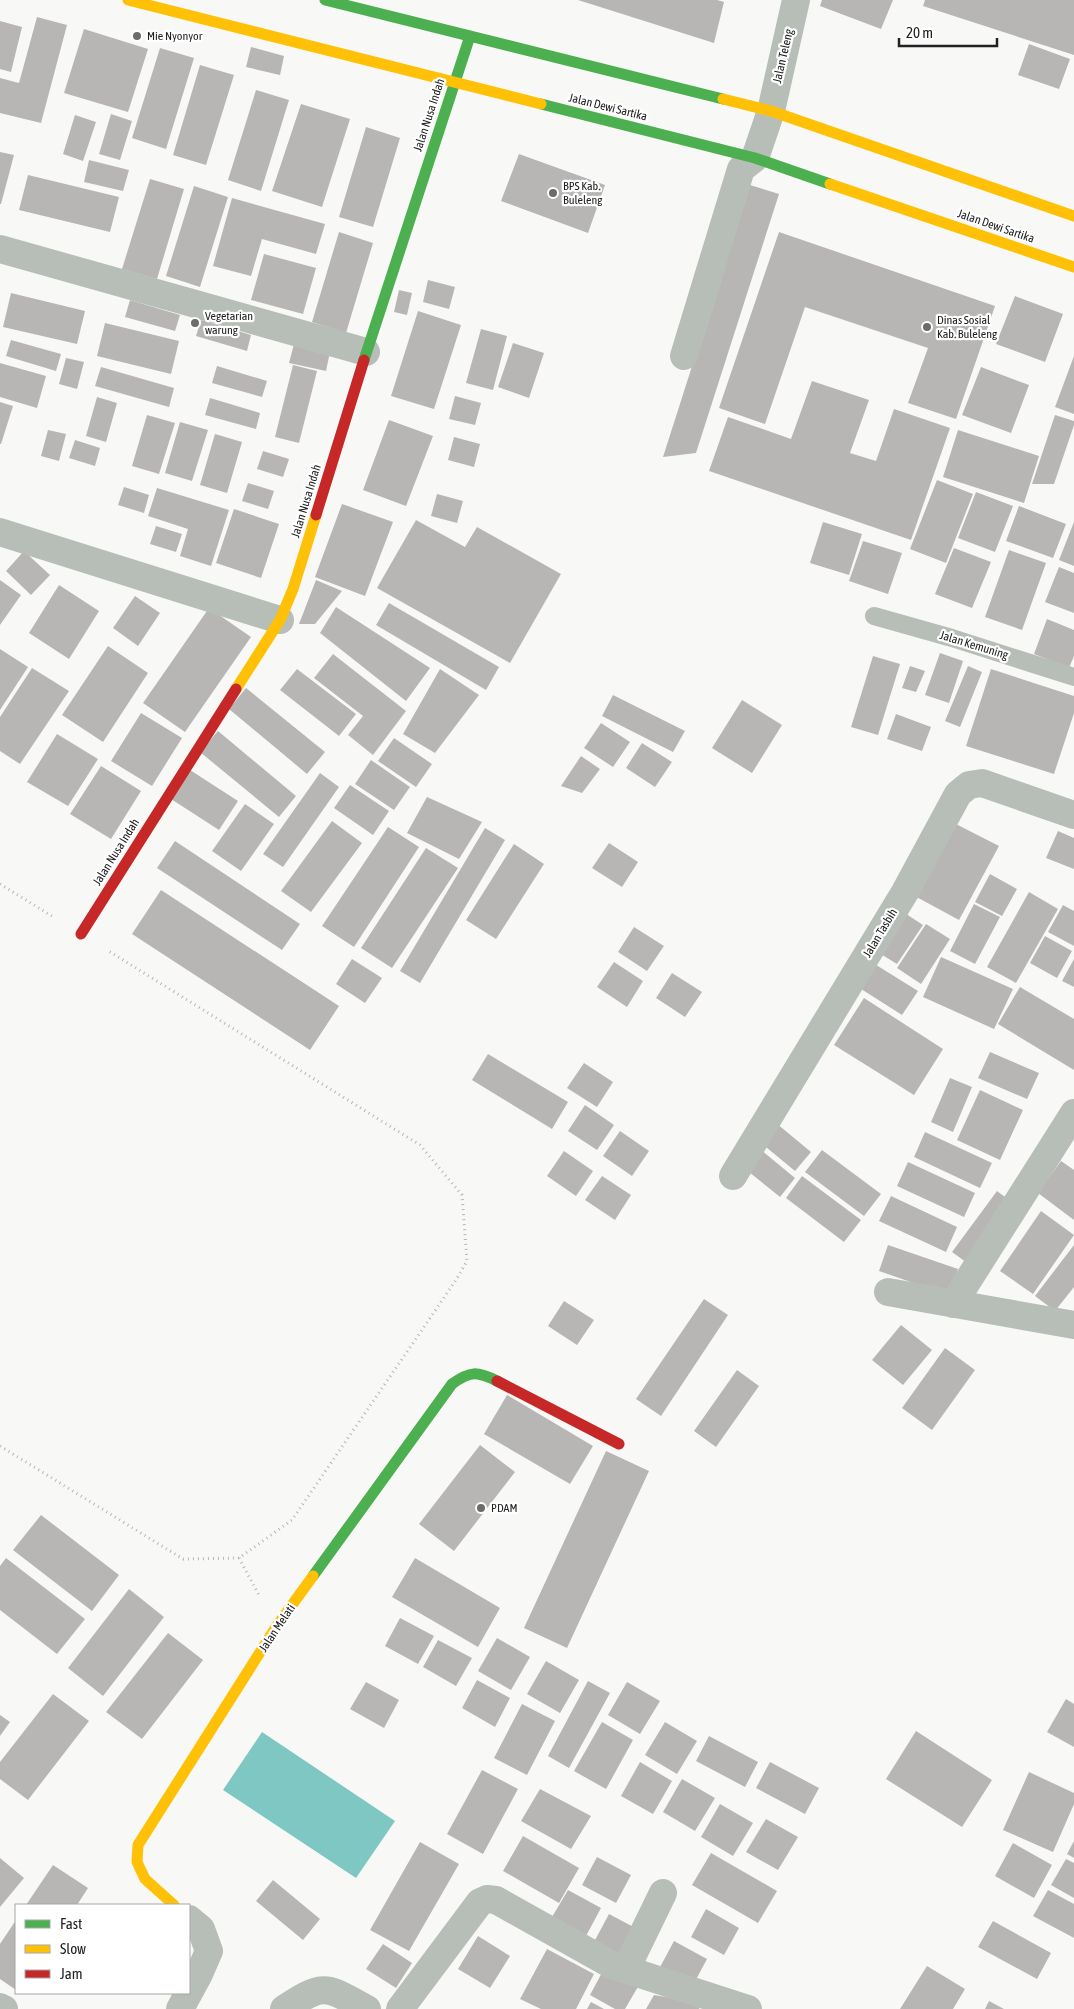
<svg xmlns="http://www.w3.org/2000/svg" width="1074" height="2009" font-family="'Asap Condensed',sans-serif">
<style>
.water{fill:#7ec7c2}
.building{fill:#b7b6b5}
.lines{fill:none;stroke-linecap:round;stroke-linejoin:round}
.path{stroke:#b3b8b5;stroke-width:3;stroke-dasharray:1 4;stroke-linecap:butt}
.lane{stroke:#b7beb8;stroke-width:18}
.street{stroke:#b7beb8;stroke-width:28}
.fast{stroke:#4caf50;stroke-width:11}
.slow{stroke:#ffc107;stroke-width:11}
.jam{stroke:#c62828;stroke-width:11}
.poi-dot{fill:#6c6d6b;stroke:#fff;stroke-width:2}
.labels{text-anchor:middle;stroke-width:4.5;stroke-linejoin:round;paint-order:stroke}
.poi-label{font-size:12px;fill:#202120;stroke:#fff;text-anchor:start}
.street-label{font-size:12px;fill:#202120;stroke:#fff}
</style>
<rect width="100%" height="100%" fill="#f8f9f7"/>
<path class="water" d="M262 1732 395 1821 356 1878 223 1790Z"/>
<path class="building" d="M578 0H717L724 2 714 43Z
M822 0H893L881 29 820 6Z
M925 0H1074V55L923 6Z
M37 17 67 25 41 123 0 113V78L19 83Z
M0 21 22 27 11 72 0 69Z
M84 29 148 49 128 112 64 93Z
M1029 44 1070 59 1059 89 1018 75Z
M251 47 284 56 280 75 246 67Z
M160 48 194 58 166 149 132 138Z
M200 65 234 75 206 165 173 155Z
M256 90 289 100 261 191 228 180Z
M301 104 350 119 322 207 272 191Z
M111 114 132 121 120 160 99 154Z
M75 115 96 122 83 161 63 154Z
M366 127 400 138 373 227 339 217Z
M0 152 14 155 1 204H0Z
M519 154 605 185 588 233 501 201Z
M89 160 129 170 123 191 84 182Z
M28 175 119 197 110 232 19 210Z
M150 179 184 189 157 279 122 269Z
M750 185 779 194 696 453 663 457Z
M194 186 228 197 200 287 166 276Z
M232 198 325 224 316 254 262 239 251 276 213 266Z
M339 232 373 243 346 333 312 322Z
M779 232 995 306 956 419 908 403 928 348 805 307 765 424 719 408Z
M264 254 316 268 303 314 251 300Z
M428 280 455 287 449 309 423 302Z
M399 290 412 293 407 315 394 312Z
M11 293 85 311 77 344 3 327Z
M1015 296 1063 314 1045 362 996 344Z
M130 300 180 315 175 331 125 317Z
M418 311 461 325 434 409 391 396Z
M201 320 251 335 247 351 196 336Z
M105 323 179 341 171 374 97 356Z
M481 329 507 336 493 390 466 383Z
M11 340 61 354 56 371 6 356Z
M513 343 544 353 529 398 498 387Z
M294 344 330 352 326 371 289 363Z
M1074 356V414L1055 407Z
M66 358 84 362 77 389 59 384Z
M0 363 46 376 37 408 0 397Z
M293 365 317 371 299 443 275 437Z
M217 366 267 381 262 397 212 383Z
M101 367 174 388 169 407 95 386Z
M981 367 1029 385 1011 433 962 415Z
M812 381 869 400 850 453 876 461 894 409 950 428 911 540 709 471 728 417 791 439Z
M455 396 481 403 475 425 449 419Z
M97 397 117 403 106 442 86 436Z
M210 398 260 413 256 429 205 415Z
M0 402 13 406 1 444H0Z
M147 415 175 423 159 474 132 466Z
M1055 415 1074 421V425L1054 484H1032Z
M389 420 433 436 406 506 363 490Z
M180 422 208 430 192 481 165 473Z
M48 430 66 434 59 461 41 456Z
M958 430 1039 456 1024 503 943 477Z
M215 434 242 442 227 493 200 485Z
M454 437 480 444 474 467 448 460Z
M75 440 100 448 95 466 69 458Z
M263 451 289 459 283 477 257 469Z
M937 480 973 494 946 563 910 549Z
M248 483 274 491 268 509 242 501Z
M124 487 149 495 144 513 118 505Z
M157 488 229 510 211 566 180 556 188 529 148 516Z
M976 492 1013 506 995 552 958 538Z
M437 494 463 501 457 523 431 516Z
M342 504 393 522 365 596 315 577Z
M1019 506 1066 524 1053 558 1006 541Z
M234 509 279 524 261 578 216 563Z
M416 520 465 547 477 527 561 574 510 663 377 588Z
M823 522 862 534 849 575 810 563Z
M1074 522V566L1059 560Z
M156 526 182 534 176 552 150 544Z
M863 541 902 553 888 594 849 581Z
M954 548 991 562 972 608 935 594Z
M1009 550 1046 563 1022 630 985 617Z
M24 551 50 575 31 595 6 571Z
M1059 567 1074 573V613L1045 602Z
M0 580 21 595 0 625Z
M316 580 342 591 315 624H299Z
M59 585 99 611 69 659 29 633Z
M135 596 160 613 138 646 113 628Z
M389 603 499 667 486 690 376 625Z
M336 607 430 668 406 701 320 633Z
M209 608 251 637 185 732 143 703Z
M1047 619 1074 630V656L1069 668 1034 654Z
M108 646 148 673 103 742 62 715Z
M0 649 28 667 0 710Z
M940 653 963 661 949 703 925 695Z
M333 654 406 711 373 755 348 735 363 716 314 678Z
M873 656 900 664 878 735 851 727Z
M910 666 925 671 916 692 902 688Z
M968 666 982 672 960 727 945 721Z
M32 668 69 691 20 764 0 751V717Z
M297 669 356 714 339 736 280 690Z
M440 669 479 695 435 753 403 734Z
M991 669 1074 696V713L1054 774 966 746Z
M246 688 325 752 307 774 229 709Z
M613 695 685 731 673 752 602 716Z
M742 700 782 725 752 773 712 748Z
M141 713 182 738 152 786 111 761Z
M896 714 931 727 922 751 887 739Z
M601 723 630 742 613 767 584 748Z
M218 731 296 796 279 817 200 752Z
M57 734 98 759 68 806 27 782Z
M394 738 432 764 416 787 378 761Z
M642 743 672 762 655 787 626 768Z
M581 756 600 769 582 793 561 786Z
M371 760 410 787 394 810 355 784Z
M101 766 141 791 111 839 70 814Z
M190 770 238 801 219 830 171 799Z
M320 773 339 787 283 867 263 854Z
M350 785 389 811 373 835 334 808Z
M427 797 482 822 459 859 407 833Z
M245 804 274 824 241 871 212 851Z
M332 821 362 843 311 912 281 891Z
M950 821 999 846 959 920 911 894Z
M388 827 419 847 354 947 322 926Z
M485 828 505 840 420 983 400 971Z
M1058 831 1074 838V869L1046 858Z
M175 841 300 924 282 950 157 868Z
M609 843 638 862 622 887 592 868Z
M514 844 544 864 496 939 466 920Z
M426 848 458 868 392 968 361 948Z
M990 874 1017 889 1002 916 975 902Z
M161 890 339 1006 310 1050 132 934Z
M1029 892 1058 909 1016 983 987 967Z
M974 904 1000 917 975 964 950 951Z
M1063 905 1074 911V946L1048 932Z
M897 908 923 925 897 964 871 948Z
M926 924 950 939 921 984 897 968Z
M634 927 664 946 647 971 618 952Z
M1045 936 1072 951 1057 978 1030 963Z
M941 957 1013 989 994 1029 923 997Z
M352 959 382 978 365 1003 336 984Z
M1074 959V987L1062 981Z
M614 962 643 981 627 1007 597 987Z
M873 963 918 991 902 1015 858 987Z
M672 973 702 992 685 1017 656 998Z
M1020 987 1074 1019V1070L998 1024Z
M864 998 943 1049 914 1095 834 1045Z
M990 1052 1039 1073 1027 1099 978 1078Z
M488 1054 568 1102 552 1129 472 1080Z
M584 1063 613 1082 597 1107 567 1088Z
M950 1078 972 1087 953 1132 931 1122Z
M980 1090 1023 1110 1000 1160 957 1140Z
M585 1105 614 1125 597 1150 568 1131Z
M776 1123 811 1152 795 1171 760 1142Z
M620 1131 649 1151 632 1176 603 1156Z
M925 1132 992 1163 980 1188 914 1157Z
M760 1149 795 1178 780 1197 744 1168Z
M822 1150 881 1194 864 1216 805 1172Z
M564 1151 593 1171 576 1196 547 1176Z
M1061 1161 1074 1170V1220L1038 1193Z
M908 1162 975 1193 964 1217 897 1186Z
M602 1176 631 1195 615 1220 585 1200Z
M802 1176 861 1220 844 1242 786 1198Z
M997 1191 1013 1203 970 1265 952 1252Z
M891 1196 957 1227 946 1252 879 1221Z
M1041 1211 1074 1235 1033 1294 1000 1271Z
M888 1245 958 1269 948 1295 879 1271Z
M1074 1245V1287L1055 1311 1035 1296Z
M704 1299 728 1315 661 1416 636 1399Z
M564 1301 594 1320 577 1345 548 1326Z
M901 1325 932 1350 903 1385 872 1360Z
M945 1348 975 1370 932 1430 902 1408Z
M737 1370 759 1386 716 1447 694 1431Z
M507 1395 593 1446 570 1484 484 1434Z
M480 1445 515 1472 454 1551 419 1524Z
M606 1451 649 1471 567 1648 524 1628Z
M41 1515 119 1575 92 1611 13 1550Z
M6 1558 85 1619 57 1654 0 1610V1566Z
M415 1558 500 1608 478 1647 392 1597Z
M129 1589 164 1617 103 1696 68 1668Z
M400 1618 434 1636 418 1664 385 1646Z
M168 1633 203 1660 142 1739 106 1712Z
M497 1638 530 1657 511 1690 478 1671Z
M438 1640 472 1658 456 1686 423 1667Z
M546 1661 579 1680 560 1713 527 1694Z
M477 1680 510 1698 495 1727 462 1708Z
M588 1681 610 1693 569 1768 548 1756Z
M366 1682 399 1700 384 1728 350 1709Z
M627 1682 660 1701 640 1734 608 1715Z
M53 1694 89 1721 28 1800 0 1779V1762Z
M1066 1699 1074 1704V1747L1047 1732Z
M522 1704 555 1721 527 1775 494 1758Z
M0 1715 10 1722 0 1736Z
M602 1722 633 1740 606 1789 574 1771Z
M665 1722 697 1741 677 1774 645 1755Z
M916 1731 992 1780 962 1827 886 1779Z
M709 1736 758 1762 745 1787 696 1761Z
M640 1762 672 1781 653 1814 621 1796Z
M770 1762 819 1788 805 1814 756 1788Z
M482 1770 518 1789 483 1854 447 1834Z
M1029 1772 1074 1793V1804L1053 1852 1003 1830Z
M682 1779 715 1798 695 1831 663 1812Z
M540 1789 591 1816 571 1849 521 1821Z
M720 1804 753 1823 733 1856 701 1837Z
M766 1819 798 1837 778 1870 746 1852Z
M523 1836 579 1868 559 1903 503 1871Z
M1074 1841V1858L1067 1854Z
M420 1842 459 1864 409 1951 370 1930Z
M1013 1843 1052 1865 1034 1898 995 1876Z
M711 1853 777 1891 758 1923 692 1885Z
M597 1857 631 1875 616 1903 582 1885Z
M0 1858 24 1878 0 1907Z
M1066 1859 1074 1863V1898L1051 1885Z
M53 1865 88 1888 77 1905H26Z
M273 1880 320 1919 303 1940 256 1901Z
M568 1890 601 1908 586 1936 552 1917Z
M1048 1890 1074 1904V1938L1033 1916Z
M706 1909 739 1928 724 1955 691 1937Z
M609 1914 643 1932 627 1960 594 1942Z
M16 1920V1990L0 1979V1944Z
M993 1921 1051 1953 1037 1979 978 1947Z
M478 1936 510 1956 490 1988 458 1969Z
M674 1941 707 1959 692 1987 659 1969Z
M383 1944 412 1963 396 1988 366 1969Z
M547 1949 594 1974 576 2009H541L520 1999Z
M927 1966 965 1989 953 2009H900Z
M605 1967 639 1985 625 2009H615L590 1995Z
M654 1995 701 2003 699 2009H646Z
M989 2001 1004 2009H985Z
M591 2002 604 2009H587Z"/>
<g class="lines">
<path class="path" d="M0 884 55 918
M0 1446 183 1559 239 1558 292 1520 456 1280 467 1261 462 1195 420 1145 107 950
M239 1558 260 1597"/>
<path class="lane" d="M874 616 952 638 1074 677"/>
<path class="street" d="M0 249 366 352
M684 356 741 169 755 158 771 111 796 0
M0 532 280 620
M733 1176 905 892 958 794 969 785 982 783 1074 815
M888 1292 1074 1325
M953 1304 1074 1113
M626 1969 663 1893
M0 2007 4 2009
M180 2009 199 1974 209 1951 201 1929 189 1919
M284 2009C325 1982 325 1986 367 2009
M400 2009 480 1902 487 1899 496 1900 612 1965 748 2009"/>
<path class="fast" d="M325 0 723 99
M541 104 755 158 830 184
M364 360 470 36
M313 1576 452 1384C470 1371 477 1371 497 1381"/>
<path class="slow" d="M128 0 541 104
M723 99 771 111 1074 216
M830 184 1074 267
M236 689 280 620 293 589 316 515
M174 1905 145 1879 137 1862 138 1845 276 1627 313 1576"/>
<path class="jam" d="M316 515 364 360
M81 934 236 689
M497 1381 619 1444"/>
</g>
<g class="poi-dot">
<circle cx="137" cy="36" r="5"/>
<circle cx="553" cy="193" r="5"/>
<circle cx="195" cy="323" r="5"/>
<circle cx="927" cy="327" r="5"/>
<circle cx="481" cy="1508" r="5"/>
</g>
<g class="labels">
<g class="poi-label">
<text x="147" y="40">Mie Nyonyor</text>
<text x="563" y="190">BPS Kab.<tspan x="563" dy="14">Buleleng</tspan></text>
<text x="205" y="320">Vegetarian<tspan x="205" dy="14">warung</tspan></text>
<text x="937" y="324">Dinas Sosial<tspan x="937" dy="14">Kab. Buleleng</tspan></text>
<text x="491" y="1512">PDAM</text>
</g>
<g class="street-label">
<text transform="translate(783 56) rotate(-77)" y="4">Jalan Teleng</text>
<text transform="translate(608 107) rotate(14)" y="4">Jalan Dewi Sartika</text>
<text transform="translate(429 115) rotate(-72)" y="4">Jalan Nusa Indah</text>
<text transform="translate(996 226) rotate(19)" y="4">Jalan Dewi Sartika</text>
<text transform="translate(306 501) rotate(-73)" y="4">Jalan Nusa Indah</text>
<text transform="translate(974 645) rotate(17)" y="4">Jalan Kemuning</text>
<text transform="translate(116 852) rotate(-58)" y="4">Jalan Nusa Indah</text>
<text transform="translate(880 933) rotate(-59)" y="4">Jalan Tasbih</text>
<text transform="translate(277 1628) rotate(-56)" y="4">Jalan Melati</text>
</g>
</g>
<rect x="15" y="1904" width="175" height="90" fill="#ffffff" stroke="#a6a6a6"/>
<rect x="25" y="1920" width="25" height="8" fill="#4caf50" stroke="#a6a6a6"/>
<text x="60" y="1929" font-size="15" fill="#202120">Fast</text>
<rect x="25" y="1945" width="25" height="8" fill="#ffc107" stroke="#a6a6a6"/>
<text x="60" y="1954" font-size="15" fill="#202120">Slow</text>
<rect x="25" y="1970" width="25" height="8" fill="#c62828" stroke="#a6a6a6"/>
<text x="60" y="1979" font-size="15" fill="#202120">Jam</text>
<path d="M899 38v8h98v-8" fill="none" stroke="#202120" stroke-width="2.5"/>
<text x="906" y="38" font-size="15" fill="#202120" stroke="#ffffff" stroke-width="4" paint-order="stroke">20 m</text>
</svg>
